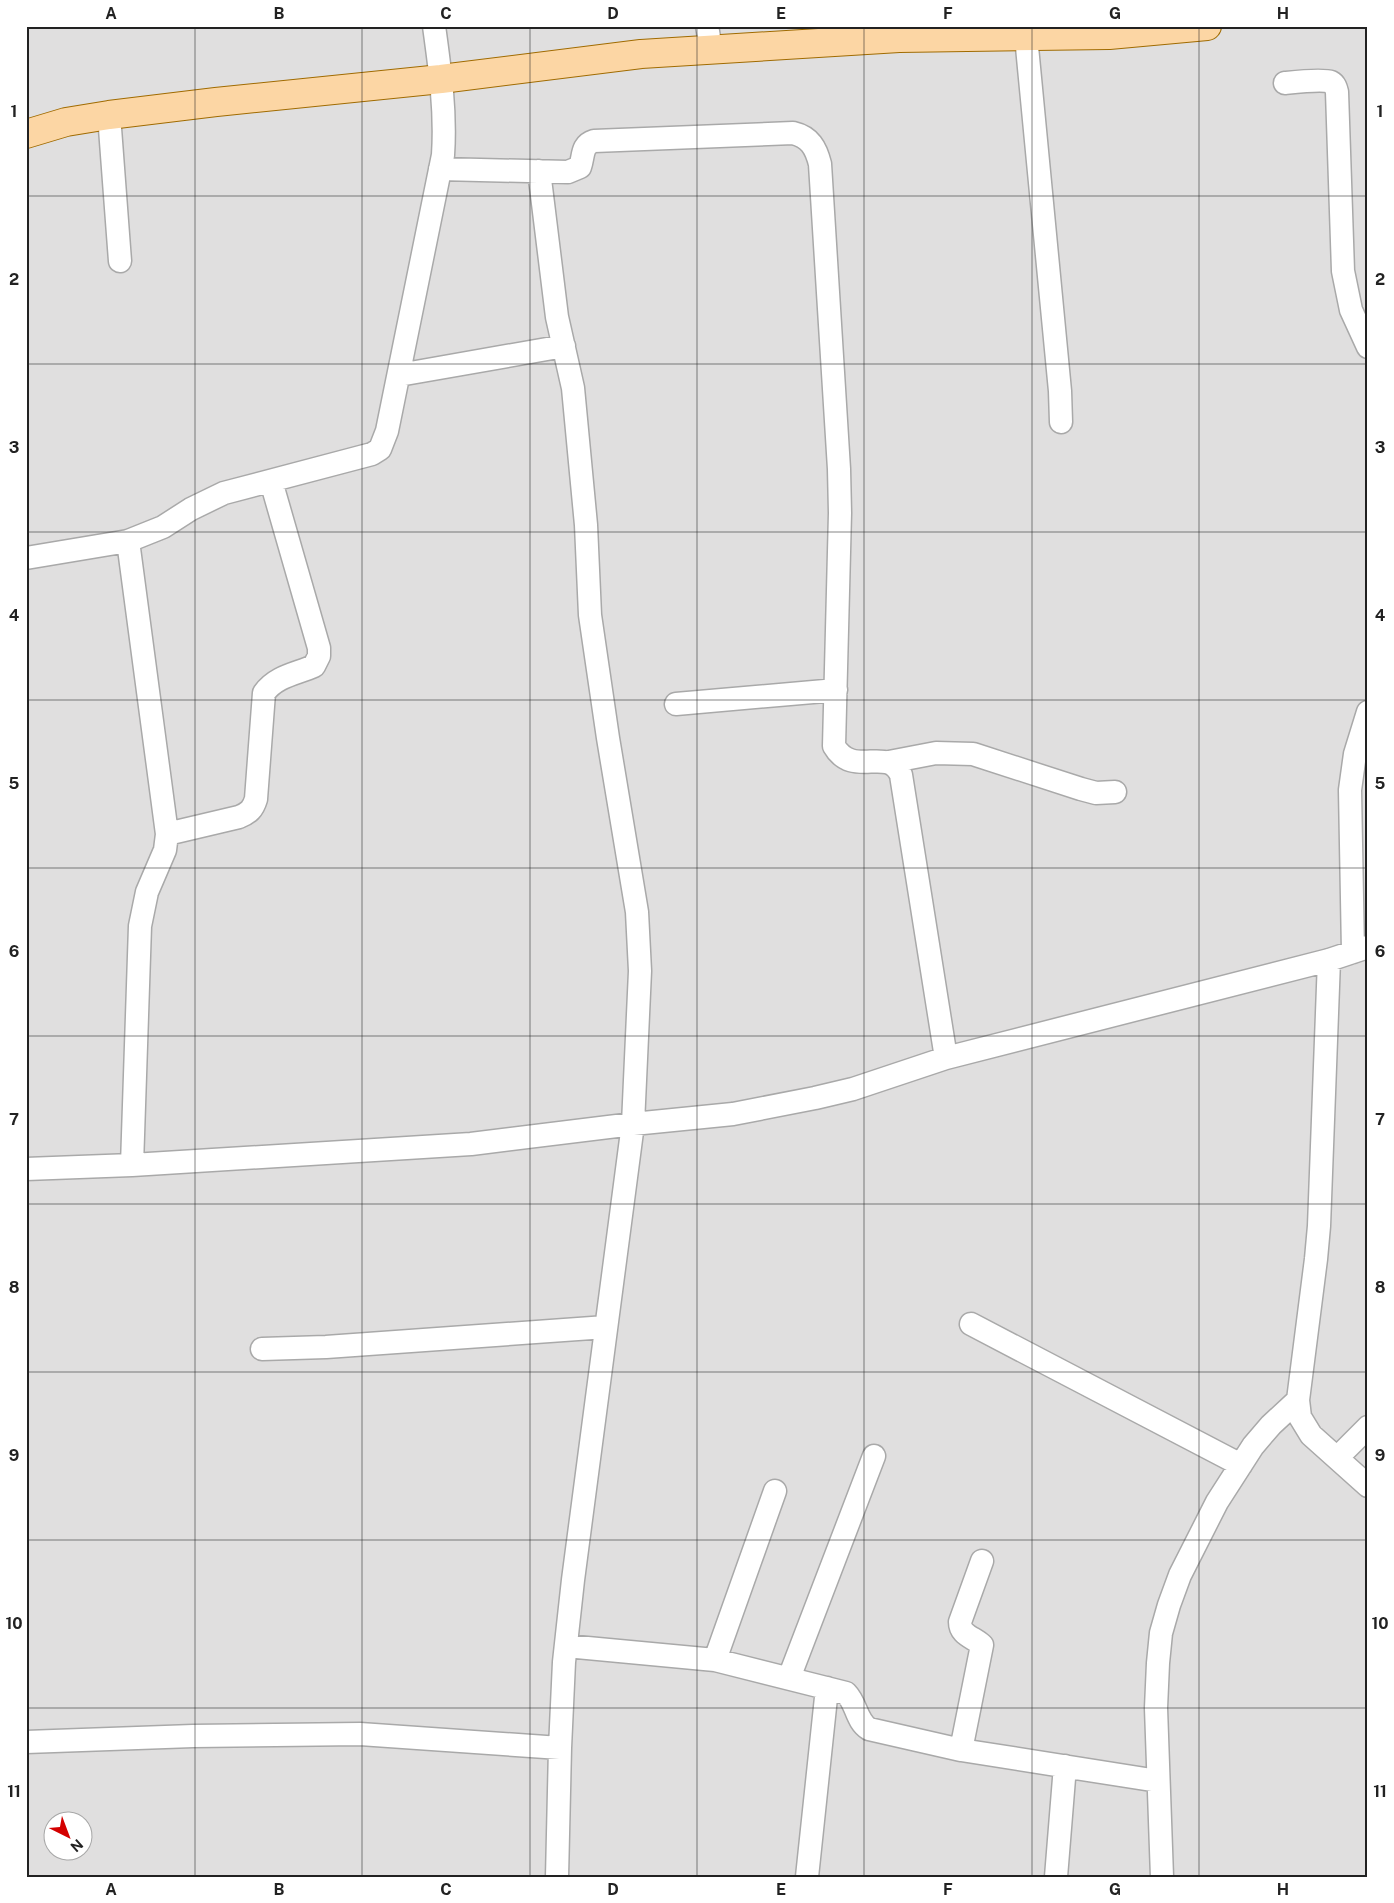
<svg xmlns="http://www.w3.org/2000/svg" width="1394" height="1903" font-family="'Public Sans',sans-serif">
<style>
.residential{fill:#e0dfdf;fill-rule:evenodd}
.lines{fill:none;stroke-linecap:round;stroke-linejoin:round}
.minor-casing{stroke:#a9a9a9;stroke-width:25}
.major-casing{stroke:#a06b00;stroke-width:30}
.minor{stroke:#fff;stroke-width:22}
.major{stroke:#fcd6a4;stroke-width:28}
.grid{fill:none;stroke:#222;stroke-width:1;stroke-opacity:0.55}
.neatline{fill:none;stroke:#222;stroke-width:2}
.grid-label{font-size:16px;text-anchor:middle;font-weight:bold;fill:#222}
</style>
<rect width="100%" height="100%" fill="#f2efe9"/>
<path class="residential" d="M26,26H1368V1877H26ZM52,1820H82V1850H52Z"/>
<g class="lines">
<g class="minor-casing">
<path id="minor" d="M707,26L711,49
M1025,26L1060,391L1061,422
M1285,83C1295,82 1323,79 1331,82C1335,84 1336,88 1337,92L1343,271L1351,310L1368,347
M109,115L120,261
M440,169L568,172L580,167C584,156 581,145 594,141L793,133C810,137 816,148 820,164L839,469L840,513L834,746C853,779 888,745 901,775L946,1058
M539,171L557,317L573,388L586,525L590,615L608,738L637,912L640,971L633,1124L573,1580L564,1662L560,1748L557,1877
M399,375L564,346
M128,541L167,834L165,850L147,892L140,926L132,1165
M26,558L128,541L163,527L191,509L224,493L372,454L380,449L387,431L443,155C446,112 440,69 434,26
M676,704L836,690
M889,762L936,753L973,754L1081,789L1096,793L1115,792
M167,834L239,817C249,813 253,809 256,799L264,693C276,676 296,674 314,666L319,656V648L271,481
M1353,952L1350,790L1355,754L1368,712
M1329,960L1319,1226L1316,1259L1298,1400L1300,1417L1311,1435L1368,1486
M26,1169L132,1165L471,1144L633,1124L733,1114L815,1098L853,1089L946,1058L1329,960L1368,947
M971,1324L1241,1465
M262,1349L326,1347L606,1327
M1337,1458L1368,1427
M566,1646L715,1660L846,1693C857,1704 856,1721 869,1729L961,1750L1158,1781
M715,1660L775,1491
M789,1678L874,1456
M26,1742L193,1736L360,1734L560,1748
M961,1750L982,1645C973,1637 960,1635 960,1622L982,1561
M807,1877L827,1688
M1056,1877L1065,1766
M1162,1877L1156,1708L1158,1663L1161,1633L1169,1605L1180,1575L1217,1502L1253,1446L1271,1425L1298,1400"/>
</g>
<g class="major-casing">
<path id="major" d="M26,134L66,122L109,115L216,102L441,79L641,54L899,38L1109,35L1207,26"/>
</g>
<use href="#minor" class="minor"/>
<use href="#major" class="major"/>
</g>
<path class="grid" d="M195,26V1877M362,26V1877M530,26V1877M697,26V1877M864,26V1877M1032,26V1877M1199,26V1877M26,196H1368M26,364H1368M26,532H1368M26,700H1368M26,868H1368M26,1036H1368M26,1204H1368M26,1372H1368M26,1540H1368M26,1708H1368"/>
<rect width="1394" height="1903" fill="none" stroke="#ffffff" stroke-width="55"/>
<g transform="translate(68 1836) rotate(138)"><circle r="24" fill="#ffffff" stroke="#a7a7a7"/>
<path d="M0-4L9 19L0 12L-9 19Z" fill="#d40000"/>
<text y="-8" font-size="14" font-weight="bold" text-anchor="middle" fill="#222222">N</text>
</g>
<rect x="28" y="28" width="1338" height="1848" class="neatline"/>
<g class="grid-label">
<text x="111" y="19">A</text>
<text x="279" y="19">B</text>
<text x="446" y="19">C</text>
<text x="613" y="19">D</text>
<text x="781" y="19">E</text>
<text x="948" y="19">F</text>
<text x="1115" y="19">G</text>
<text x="1283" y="19">H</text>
<text x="14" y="117">1</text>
<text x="1380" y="117">1</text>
<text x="14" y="285">2</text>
<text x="1380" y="285">2</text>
<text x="14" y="453">3</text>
<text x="1380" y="453">3</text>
<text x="14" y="621">4</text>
<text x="1380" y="621">4</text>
<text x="14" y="789">5</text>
<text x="1380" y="789">5</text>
<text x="14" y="957">6</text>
<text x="1380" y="957">6</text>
<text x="14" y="1125">7</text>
<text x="1380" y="1125">7</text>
<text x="14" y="1293">8</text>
<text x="1380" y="1293">8</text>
<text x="14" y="1461">9</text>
<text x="1380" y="1461">9</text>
<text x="14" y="1629">10</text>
<text x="1380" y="1629">10</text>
<text x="14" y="1797">11</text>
<text x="1380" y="1797">11</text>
<text x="111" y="1895">A</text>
<text x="279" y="1895">B</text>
<text x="446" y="1895">C</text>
<text x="613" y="1895">D</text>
<text x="781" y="1895">E</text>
<text x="948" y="1895">F</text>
<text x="1115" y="1895">G</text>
<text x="1283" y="1895">H</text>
</g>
</svg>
